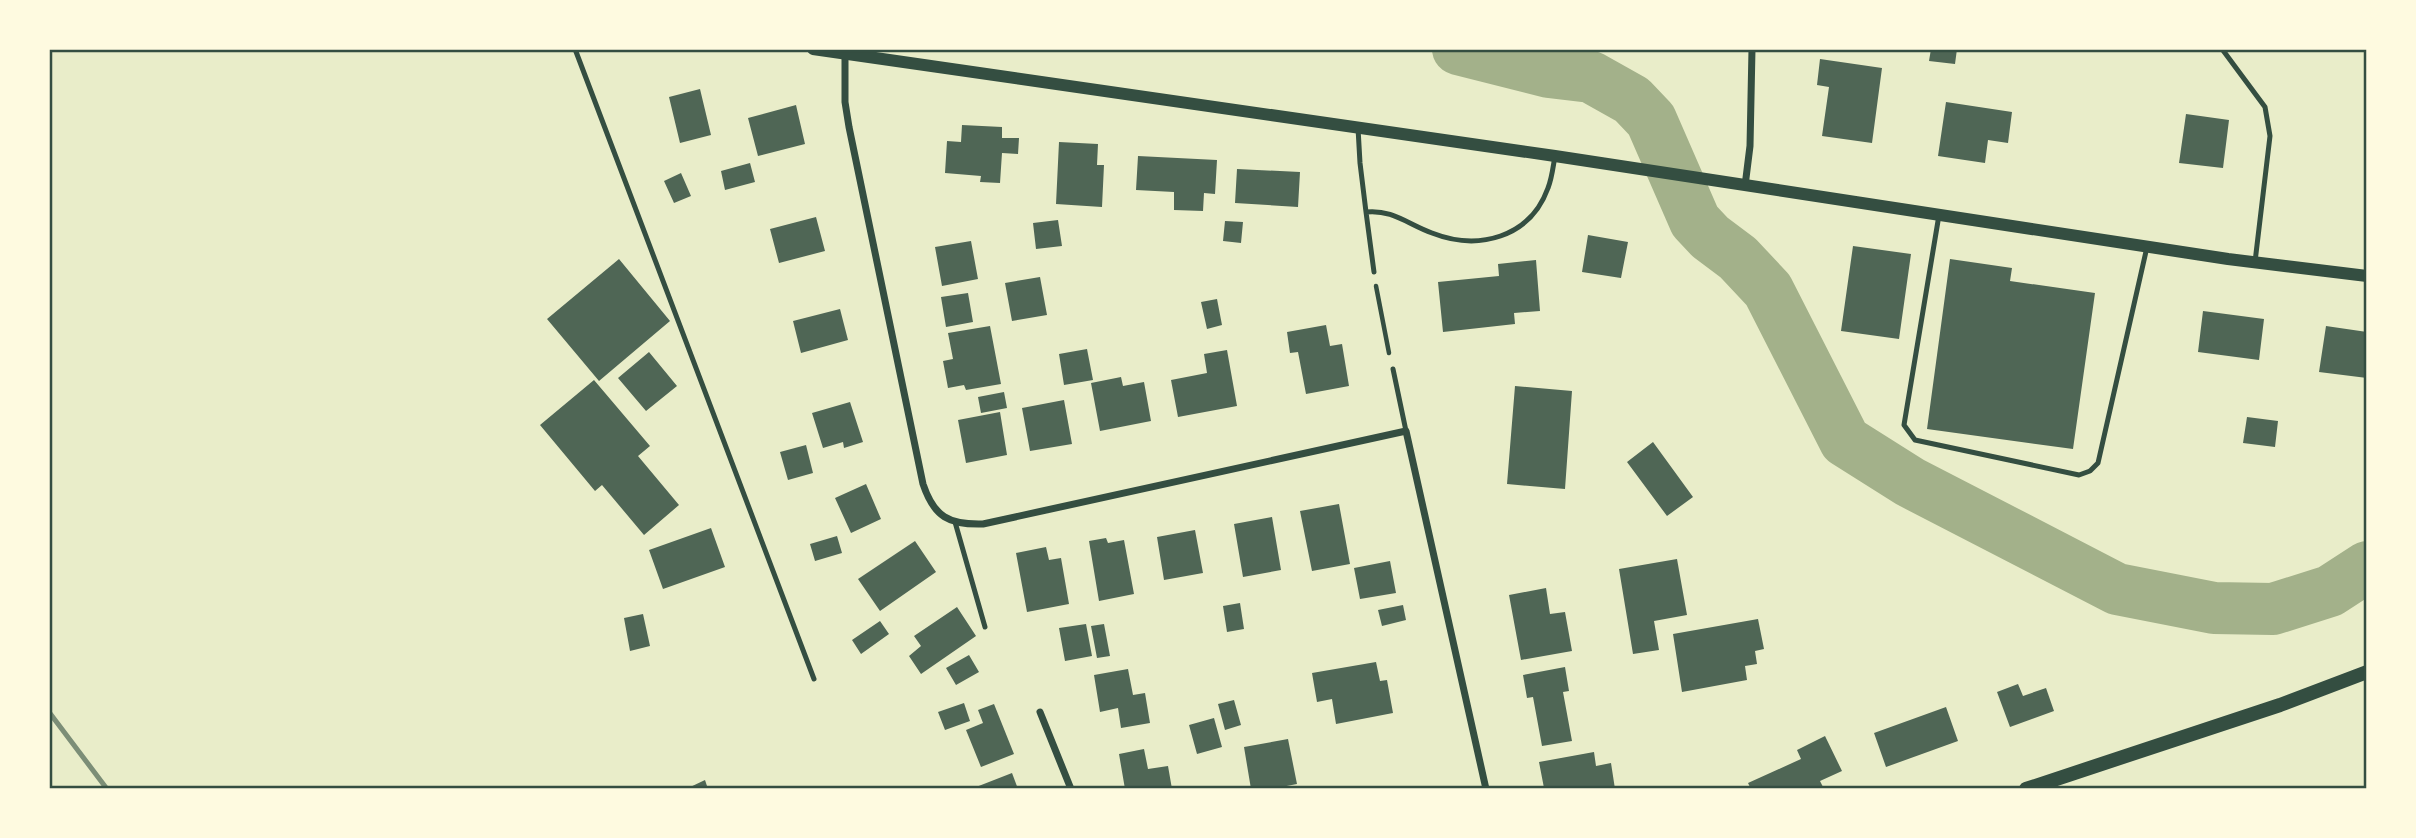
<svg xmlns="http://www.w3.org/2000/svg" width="2416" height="838" font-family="Barlow,sans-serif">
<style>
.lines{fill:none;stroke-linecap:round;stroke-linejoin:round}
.river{stroke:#a3b18a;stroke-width:52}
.building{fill:#4f6655}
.path{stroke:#344e41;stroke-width:4.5}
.service{stroke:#344e41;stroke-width:5}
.minor{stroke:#344e41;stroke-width:7}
.tertiary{stroke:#344e41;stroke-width:12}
.secondary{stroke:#344e41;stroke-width:14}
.rail{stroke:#7c8e77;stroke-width:5}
.neatline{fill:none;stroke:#344e41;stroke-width:2.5}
</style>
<rect width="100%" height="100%" fill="#e9edc9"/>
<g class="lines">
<path class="river" d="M1458,49L1549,72L1591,77L1632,100L1651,120L1695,221L1710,237L1738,258L1768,290L1845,441L1910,482L2117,589L2214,608L2273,609L2330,591L2367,567"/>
</g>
<path class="building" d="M1931,49H1957L1955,64L1929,61Z
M1820,59L1882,68L1872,143L1822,136L1829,87L1817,85Z
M700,89L711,135L680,143L669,97Z
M1946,102L2012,112L2008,143L1988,140L1985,163L1938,156Z
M796,105L805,144L758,156L748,118Z
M2186,114L2229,120L2223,168L2179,163Z
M962,125L1002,127V138H1019L1018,154L1002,153L1000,183L980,182L981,176L945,173L947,141L961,142Z
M1059,142L1098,144L1097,165H1104L1102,207L1056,204Z
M1138,156L1217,160L1215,194L1204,193L1203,211L1174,210V192L1136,190Z
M750,163L755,182L725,190L721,171Z
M1237,169L1300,172L1298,207L1235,203Z
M681,173L691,196L674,203L664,181Z
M816,217L825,251L779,263L770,229Z
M1058,220L1062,246L1036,249L1033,223Z
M1225,221L1243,222L1241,243L1223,241Z
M1588,235L1628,242L1621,278L1582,272Z
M971,241L978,279L942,286L935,247Z
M1853,246L1911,254L1899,339L1841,331Z
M619,259L670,321L599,381L547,319Z
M1950,259L2012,268L2010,281L2095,293L2073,449L1927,429Z
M1536,260L1540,311L1514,313L1515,324L1443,332L1438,282L1499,276L1498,264Z
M1040,277L1047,315L1012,321L1005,283Z
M968,293L973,322L946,327L941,297Z
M1217,299L1222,325L1207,329L1201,302Z
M840,309L848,340L801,353L793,321Z
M2203,311L2264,319L2259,360L2198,352Z
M1326,325L1330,346L1342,344L1349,386L1306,394L1298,352L1290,353L1287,332Z
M990,326L1001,384L966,390L964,385L948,388L943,361L953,359L948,333Z
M2326,326L2367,332V378L2319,372Z
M1087,349L1093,380L1064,385L1059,354Z
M1227,350L1237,406L1178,417L1171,380L1207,373L1204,354Z
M649,352L677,386L646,411L618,378Z
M1121,377L1123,386L1144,382L1151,421L1100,431L1091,383Z
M594,380L650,446L638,456L679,505L644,535L602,485L595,491L540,425Z
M1515,386L1572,391L1565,489L1507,484Z
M1004,392L1007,408L981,413L978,397Z
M1064,400L1072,444L1030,451L1022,408Z
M850,402L863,442L844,448L843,442L823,448L812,413Z
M1000,412L1007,455L966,463L958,420Z
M2247,417L2278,421L2275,447L2243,443Z
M1653,442L1693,497L1667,516L1627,462Z
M806,445L813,473L788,480L780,452Z
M866,484L881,519L851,533L835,498Z
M1339,504L1350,564L1312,571L1300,511Z
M1272,517L1281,570L1243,577L1234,524Z
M711,528L725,567L663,589L649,550Z
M1195,530L1203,573L1164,580L1157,537Z
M837,536L842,553L815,561L810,544Z
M1106,538L1108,543L1124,540L1134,594L1099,601L1089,541Z
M915,541L936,572L880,611L858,579Z
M1046,547L1049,560L1061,558L1069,604L1027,612L1016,553Z
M1677,559L1687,615L1654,621L1659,650L1633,654L1619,569Z
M1390,561L1396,593L1360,599L1354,568Z
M1546,588L1550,614L1565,612L1572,651L1521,660L1509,595Z
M1240,603L1244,629L1227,632L1223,606Z
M1403,605L1406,620L1382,626L1378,610Z
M957,607L976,636L921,674L909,656L921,646L914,636Z
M643,614L650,646L630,651L624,618Z
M1758,619L1764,649L1755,651L1757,664L1745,666L1747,680L1682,692L1673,634Z
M880,621L889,634L861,654L852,640Z
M1086,624L1092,656L1065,661L1059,628Z
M1104,624L1110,656L1097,658L1091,626Z
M969,655L979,672L956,685L946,668Z
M1376,662L1380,681L1387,680L1393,713L1336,724L1332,699L1317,702L1312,673Z
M1565,667L1569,691L1563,692L1572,741L1542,746L1533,697L1527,698L1523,675Z
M1128,669L1133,695L1145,693L1150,723L1121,728L1118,708L1100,712L1094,675Z
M2018,684L2023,696L2046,688L2054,711L2010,727L1997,692Z
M1234,700L1241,725L1225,730L1218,704Z
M964,703L970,721L945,730L938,712Z
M994,704L1014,754L981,767L966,730L983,723L978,710Z
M1946,707L1958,741L1886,767L1874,733Z
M1214,718L1222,747L1197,754L1189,725Z
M1825,736L1842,771L1820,781L1824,789H1751L1748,783L1801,759L1797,750Z
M1288,739L1297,784L1271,789H1251L1244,747Z
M1144,749L1148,769L1168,766L1172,789H1125L1119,754Z
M1594,752L1596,766L1611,763L1615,789H1553L1552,786L1544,788L1539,762Z
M1012,773L1018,789H971Z
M705,780L708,789H686Z"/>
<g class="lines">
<path class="path" d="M1376,286L1389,353"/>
<path class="service" d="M575,49L814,679
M2222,49L2265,107L2270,136L2255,262
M1358,128L1360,163L1366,212
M1939,215L1904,425L1915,440L2079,475L2090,471L2098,463L2147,247
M1374,272L1366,212C1392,209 1409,225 1432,233C1478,251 1530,238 1548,188C1552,178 1553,167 1555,156
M1393,369L1406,431
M955,522L985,627"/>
<path class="minor" d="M845,54V102L849,127L923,484C934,517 949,525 983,524L1406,431L1486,789
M1745,186L1750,146L1752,49
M1040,712L1071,789"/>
<path class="tertiary" d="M813,49L1555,156L2228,259L2367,276"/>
<path class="secondary" d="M2026,789L2280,705L2367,672"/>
<path class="rail" d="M49,712L107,789"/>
</g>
<rect width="2416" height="838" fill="none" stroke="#fefae0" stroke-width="102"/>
<rect x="51" y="51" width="2314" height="736" class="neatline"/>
</svg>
